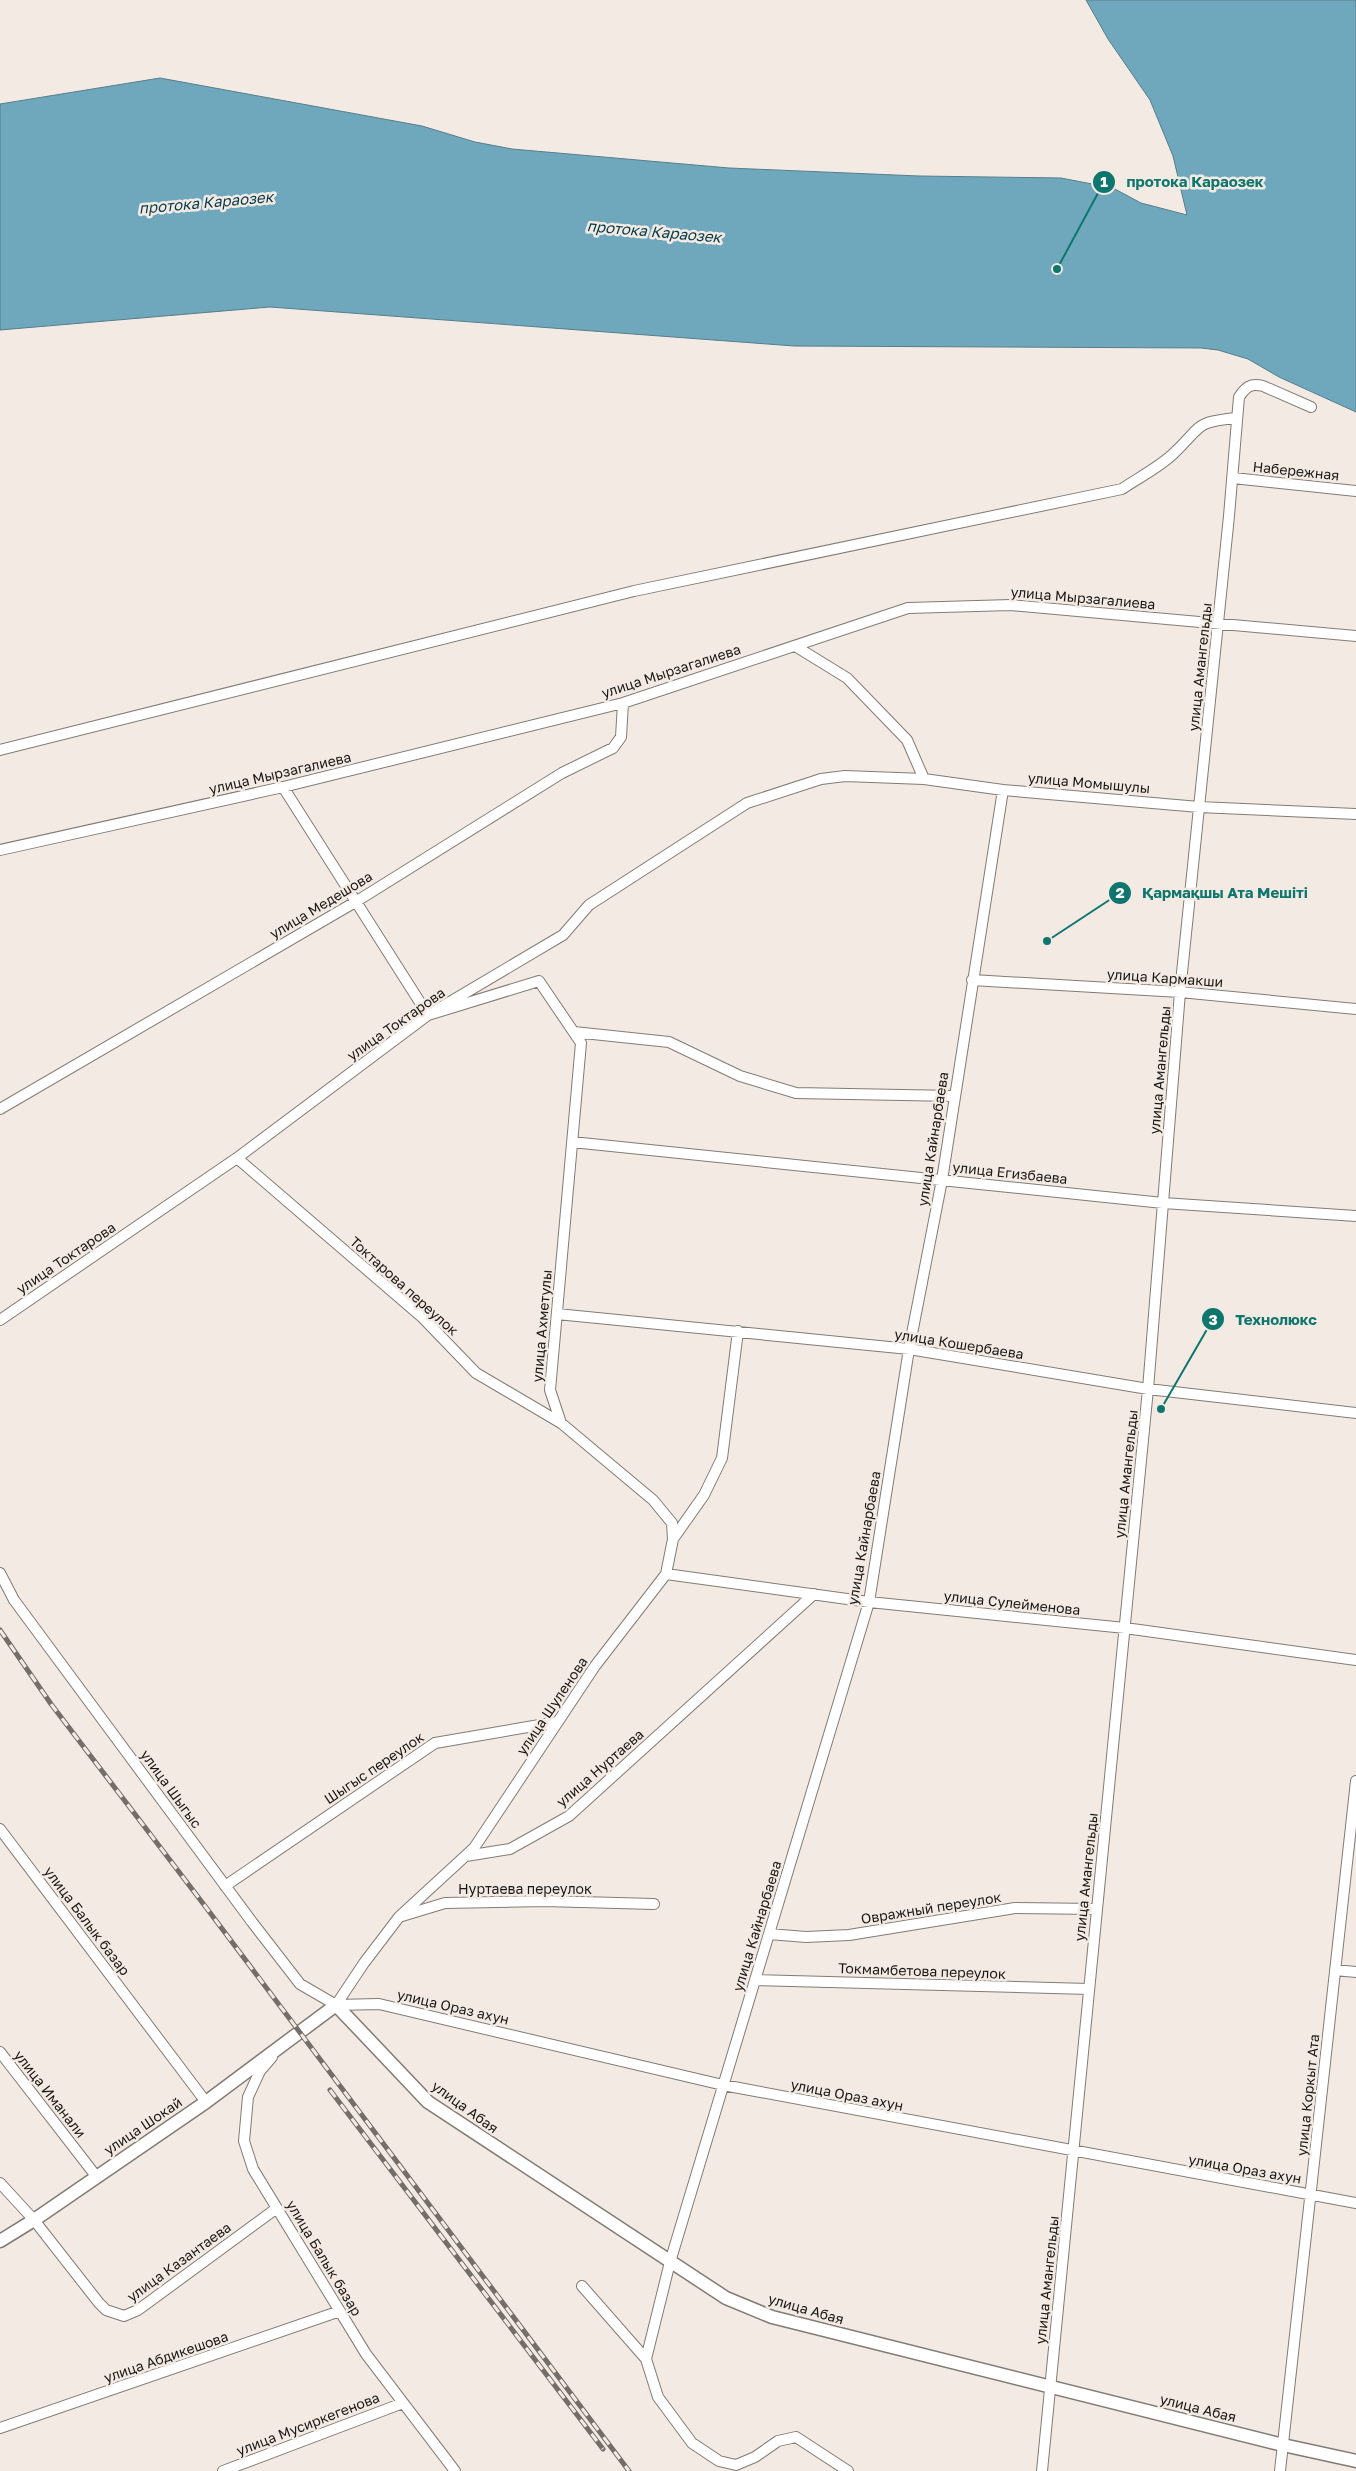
<svg xmlns="http://www.w3.org/2000/svg" width="1356" height="2471" font-family="'Golos Text',sans-serif">
<style>
.water{fill:#6fa8bd;stroke:#567d8b}
.lines{fill:none;stroke-linecap:round;stroke-linejoin:round}
.minor-casing{stroke:#827b74;stroke-width:12}
.tertiary-casing{stroke:#827b74;stroke-width:15}
.minor{stroke:#fff;stroke-width:10}
.tertiary{stroke:#fff;stroke-width:12}
.rail-casing{stroke:#736e6a;stroke-width:5}
.rail{stroke:#f3ebe3;stroke-width:3;stroke-dasharray:9;stroke-linecap:butt}
.labels{text-anchor:middle;stroke-width:5;stroke-linejoin:round;paint-order:stroke}
.street-label{font-size:14px;fill:#1b1816;stroke:#f3ebe3}
.water-label{font-size:15px;font-style:italic;fill:#033949;stroke:#f3ebe3}
.leader{fill:none;stroke:#0f766e;stroke-width:2}
.callout-dot{fill:#0f766e;stroke:#f3ebe3;stroke-width:2}
.mark-label{font-size:15px;text-anchor:middle;font-weight:bold;fill:#fff}
.callout-label{font-size:15px;text-anchor:middle;font-weight:bold;fill:#0f766e;stroke:#f3ebe3;stroke-width:5;stroke-linejoin:round;paint-order:stroke}
</style>
<rect width="100%" height="100%" fill="#f3ebe3"/>
<path class="water" d="M1086,0H1356V412L1279,377L1248,359L1218,350L1201,348L794,346L270,307L0,330V104L160,78L422,126L475,142L512,149L729,168L919,176L1061,178L1113,188L1141,203L1187,215L1173,156L1150,100L1108,39Z"/>
<g class="lines">
<g class="minor-casing">
<path id="minor" d="M1233,478L1356,491
M795,646L847,678L907,740L924,779
M0,750L634,591L1122,489C1138,478 1158,468 1173,454C1203,426 1193,422 1237,418
M283,787L428,1015L539,981L581,1043L550,1390L561,1423L653,1500L672,1523L673,1539L666,1574L595,1666L474,1848L399,1917L364,1963L336,2005
M0,850L283,787L623,703L908,608L1011,605L1356,636
M972,980L1180,992L1356,1009
M574,1032L669,1042L740,1076L796,1093L955,1096
M0,1109L357,901L562,773L613,748L621,737L623,703
M572,1142L1163,1203L1356,1216
M237,1158L423,1318L476,1373L561,1423
M557,1314L909,1349L1148,1389L1356,1413
M0,1320L237,1158L428,1015L563,935L589,905L747,803L821,779L845,776L924,779L1003,790L1199,807L1356,814
M673,1539L704,1495L722,1458L738,1331
M0,1573L14,1600L252,1922L300,1984L336,2005
M666,1574L869,1602L1125,1628L1356,1660
M0,1829L206,2102
M466,1856L510,1849L569,1816L814,1594
M225,1886L435,1743L557,1722
M402,1916L445,1903L544,1901L654,1904
M769,1934L806,1937L849,1935L1015,1908L1097,1909
M1335,1970L1356,1972
M755,1980L1089,1989
M336,2005L379,2004L723,2085L1356,2203
M0,2052L96,2176
M272,2057L260,2071L248,2097L244,2141L253,2169L366,2354L455,2471
M0,2183L34,2220L99,2303L106,2310L124,2316L138,2310L277,2208
M582,2286L646,2359L658,2397L692,2443L719,2461L736,2465L755,2457L778,2441L796,2437L848,2471
M646,2359L670,2262L869,1602L909,1349L942,1180L1003,790
M0,2428L340,2311
M223,2471L403,2403
M1042,2471L1148,1389L1180,992L1229,516L1239,397C1246,387 1250,383 1263,386L1311,407
M1280,2471L1356,1781"/>
</g>
<g class="tertiary-casing">
<path id="tertiary" d="M0,2241L34,2220L206,2102L336,2005L428,2102L726,2298L772,2317L1283,2445L1356,2461"/>
</g>
<use href="#minor" class="minor"/>
<use href="#tertiary" class="tertiary"/>
<g class="rail-casing">
<path id="rail" d="M0,1630L51,1704L208,1910L629,2471
M330,2090L603,2449"/>
</g>
<use href="#rail" class="rail"/>
</g>
<g class="labels">
<g class="street-label">
<text transform="translate(1296 471) rotate(6)" y="5">Набережная</text>
<text transform="translate(1083 598) rotate(5)" y="5">улица Мырзагалиева</text>
<text transform="translate(1200 667) rotate(-84)" y="5">улица Амангельды</text>
<text transform="translate(671 671) rotate(-18)" y="5">улица Мырзагалиева</text>
<text transform="translate(280 773) rotate(-13)" y="5">улица Мырзагалиева</text>
<text transform="translate(1089 783) rotate(5)" y="5">улица Момышулы</text>
<text transform="translate(321 905) rotate(-31)" y="5">улица Медешова</text>
<text transform="translate(1165 978) rotate(4)" y="5">улица Кармакши</text>
<text transform="translate(396 1024) rotate(-35)" y="5">улица Токтарова</text>
<text transform="translate(1160 1070) rotate(-85)" y="5">улица Амангельды</text>
<text transform="translate(933 1139) rotate(-81)" y="5">улица Кайнарбаева</text>
<text transform="translate(1010 1173) rotate(6)" y="5">улица Егизбаева</text>
<text transform="translate(66 1258) rotate(-34)" y="5">улица Токтарова</text>
<text transform="translate(404 1286) rotate(42)" y="5">Токтарова переулок</text>
<text transform="translate(542 1326) rotate(-85)" y="5">улица Ахметулы</text>
<text transform="translate(959 1344) rotate(9)" y="5">улица Кошербаева</text>
<text transform="translate(1126 1474) rotate(-84)" y="5">улица Амангельды</text>
<text transform="translate(864 1538) rotate(-80)" y="5">улица Кайнарбаева</text>
<text transform="translate(1012 1603) rotate(6)" y="5">улица Сулейменова</text>
<text transform="translate(552 1706) rotate(-56)" y="5">улица Шуленова</text>
<text transform="translate(374 1768) rotate(-34)" y="5">Шыгыс переулок</text>
<text transform="translate(600 1768) rotate(-41)" y="5">улица Нуртаева</text>
<text transform="translate(171 1789) rotate(54)" y="5">улица Шыгыс</text>
<text transform="translate(1086 1877) rotate(-84)" y="5">улица Амангельды</text>
<text x="525" y="1894">Нуртаева переулок</text>
<text transform="translate(931 1908) rotate(-9)" y="5">Овражный переулок</text>
<text transform="translate(87 1921) rotate(53)" y="5">улица Балык базар</text>
<text transform="translate(757 1926) rotate(-73)" y="5">улица Кайнарбаева</text>
<text transform="translate(922 1971) rotate(2)" y="5">Токмамбетова переулок</text>
<text transform="translate(453 2007) rotate(13)" y="5">улица Ораз ахун</text>
<text transform="translate(50 2094) rotate(52)" y="5">улица Иманали</text>
<text transform="translate(847 2095) rotate(11)" y="5">улица Ораз ахун</text>
<text transform="translate(1308 2095) rotate(-84)" y="5">улица Коркыт Ата</text>
<text transform="translate(465 2107) rotate(36)" y="5">улица Абая</text>
<text transform="translate(143 2126) rotate(-34)" y="5">улица Шокай</text>
<text transform="translate(1245 2169) rotate(10)" y="5">улица Ораз ахун</text>
<text transform="translate(324 2258) rotate(59)" y="5">улица Балык базар</text>
<text transform="translate(179 2262) rotate(-36)" y="5">улица Казантаева</text>
<text transform="translate(1047 2280) rotate(-84)" y="5">улица Амангельды</text>
<text transform="translate(806 2309) rotate(16)" y="5">улица Абая</text>
<text transform="translate(166 2357) rotate(-19)" y="5">улица Абдикешова</text>
<text transform="translate(1198 2408) rotate(14)" y="5">улица Абая</text>
<text transform="translate(308 2424) rotate(-21)" y="5">улица Мусиркегенова</text>
</g>
<g class="water-label">
<text transform="translate(206 203) rotate(-5)" y="5">протока Караозек</text>
<text transform="translate(654 232) rotate(5)" y="5">протока Караозек</text>
</g>
</g>
<path class="leader" d="M1057 269L1104 182M1047 941L1120 893M1161 1409L1213 1319"/>
<g class="callout-dot">
<circle cx="1057" cy="269" r="5"/>
<circle cx="1047" cy="941" r="5"/>
<circle cx="1161" cy="1409" r="5"/>
<circle cx="1104" cy="182" r="12"/>
<circle cx="1120" cy="893" r="12"/>
<circle cx="1213" cy="1319" r="12"/>
</g>
<g class="mark-label">
<text x="1104" y="187">1</text>
<text x="1120" y="898">2</text>
<text x="1213" y="1325">3</text>
</g>
<g class="callout-label">
<text x="1195" y="187">протока Караозек</text>
<text x="1225" y="898">Қармақшы Ата Мешіті</text>
<text x="1276" y="1325">Технолюкс</text>
</g>
</svg>
